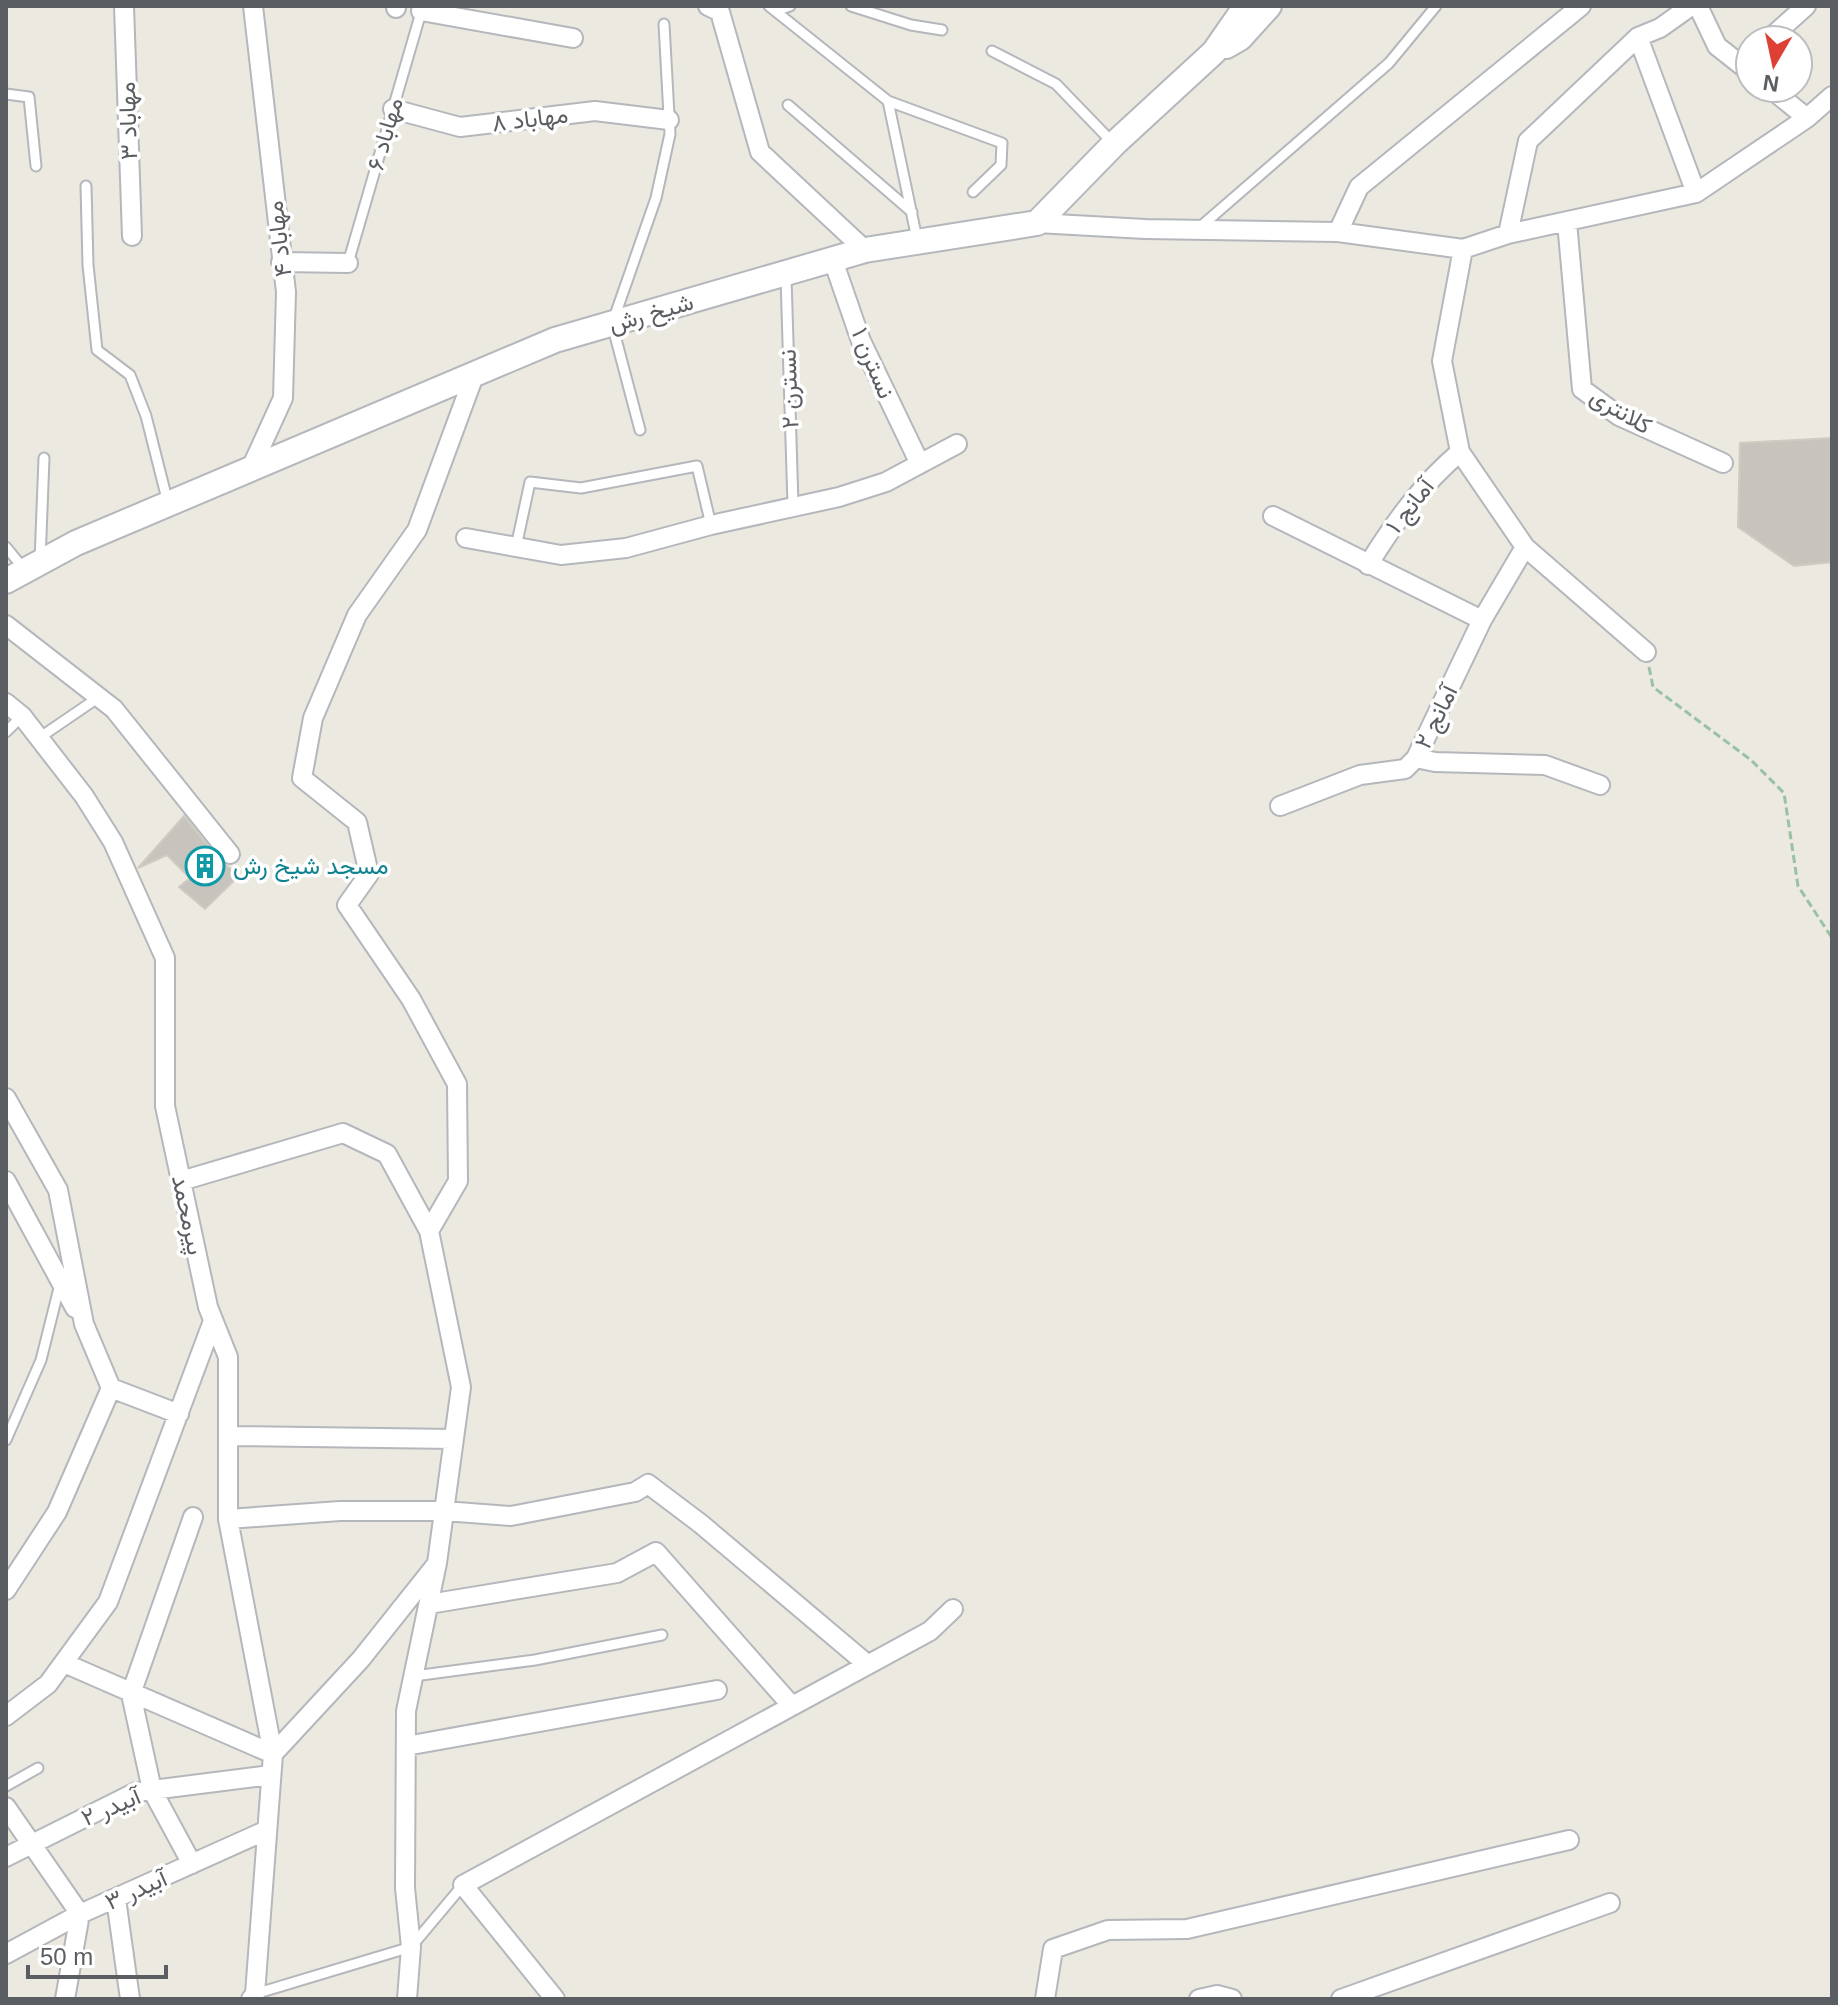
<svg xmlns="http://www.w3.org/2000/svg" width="1838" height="2005" font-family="Helvetica,Vazirmatn,sans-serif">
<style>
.building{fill:#c7c4be;stroke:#d0cbc0;stroke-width:2}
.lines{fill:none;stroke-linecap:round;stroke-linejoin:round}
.service-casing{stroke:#b4b7bb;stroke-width:13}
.minor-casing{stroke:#b4b7bb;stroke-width:22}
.tertiary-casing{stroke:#b4b7bb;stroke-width:28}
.path{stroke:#99c2a4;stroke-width:3;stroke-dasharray:8 4;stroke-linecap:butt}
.service{stroke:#fff;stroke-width:9}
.minor{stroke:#fff;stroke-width:18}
.tertiary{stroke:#fff;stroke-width:24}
.labels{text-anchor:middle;stroke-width:7;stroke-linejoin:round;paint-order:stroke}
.street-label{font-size:24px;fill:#5a5d61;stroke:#fff}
.culture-label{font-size:24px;fill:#0d838f;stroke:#fff;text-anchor:start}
</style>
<rect width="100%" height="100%" fill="#ece9e1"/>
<path class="building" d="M1832,438V562L1794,566L1738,527L1740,443Z
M184,816L221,862L240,875L205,909L179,887L190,878L167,855L138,868Z"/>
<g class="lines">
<g class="service-casing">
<path id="service" d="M769,6L888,101L917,239
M851,6L911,25L942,30
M775,11L790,6
M992,51L1056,84L1112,142
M6,94L29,97L36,166
M888,101L1002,143L1001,165L973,192
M788,105L912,212
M86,186L88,265L97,350L130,375L146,416L168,503
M1199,228L1389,63L1436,6
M348,263L422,9
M786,277L793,505
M640,430L612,324L656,198L670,134L664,24
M6,547L24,569
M516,547L530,482L581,488L697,466L711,525
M40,561L44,458
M6,732L22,716
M39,738L99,697
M6,1440L41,1360L60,1284
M414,1676L535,1660L662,1635
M6,1786L38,1768
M255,1994L411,1947L463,1885"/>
</g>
<g class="minor-casing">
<path id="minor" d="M124,6L132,236
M708,6L720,12L760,152L865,250
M1698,6L1717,46L1750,72
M396,8V6
M421,11L573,38
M1638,37L1696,193
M1768,40L1806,6
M1770,88L1807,118
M393,109L460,127L595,111L669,120
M1567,222L1582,389L1619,416L1723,463
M1037,223L1145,229L1338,232L1359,187L1581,6
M1338,232L1463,249L1508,234L1696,193L1807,118L1832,96
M1508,234L1528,141L1638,37L1660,28L1691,6
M1463,249L1442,361L1460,452L1525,547L1646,652
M833,260L861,341L920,464
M281,262L348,263
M252,466L283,398L286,292L253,6
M1273,516L1482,620
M466,538L561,555L626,548L711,525L839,497L886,482L957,444
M1368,565C1395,522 1421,485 1460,452
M6,625L114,709L230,854
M6,703L22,716L84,796L113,842L165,958V1106L208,1307L228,1357V1519L273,1754L255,1994L251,1999
M1416,758L1435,762L1545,765L1600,785
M1280,806L1360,775L1405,769L1416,758L1482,620L1525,547
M6,1098L58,1190L84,1324L111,1388L179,1414
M6,1181L75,1308
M181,1181L343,1133L387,1154L429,1231
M228,1436L454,1439
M228,1519L340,1511H444L511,1516L635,1492L648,1484L701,1524L868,1665
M6,1590L57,1512L111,1388
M429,1604L617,1573L656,1552L792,1706
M64,1663L273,1754L361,1659L435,1566
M6,1716L48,1684L108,1602L213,1321
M406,1746L717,1690
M6,1807L80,1914L65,1999
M6,1857L136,1792L271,1775
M192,1864L152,1790L131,1694L193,1517
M116,1899L130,1999
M6,1954L80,1914L267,1830
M407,1999L411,1947L405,1888L406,1711L437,1563L461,1387L429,1231L458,1181L457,1084L411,999L347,905L369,874L357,822L302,778L313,718L357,615L417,530L475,373
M555,1999L463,1885L930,1631L953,1609
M1045,1999L1053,1949L1108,1930L1187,1929L1569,1840
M1199,1999L1217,1995L1232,1999
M1341,1999L1610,1903"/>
</g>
<g class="tertiary-casing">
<path id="tertiary" d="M1226,46L1240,38L1269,6
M6,581L76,543L555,340L865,250L1037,223L1114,144L1214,52L1246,6"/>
</g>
<path class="path" d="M1649,667L1653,687L1751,760L1784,793L1798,886L1832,938"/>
<use href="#service" class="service"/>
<use href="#minor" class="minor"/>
<use href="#tertiary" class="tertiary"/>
</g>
<defs>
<g id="building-ring" transform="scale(2)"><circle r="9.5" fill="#fff" stroke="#0f9aa8" stroke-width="1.5"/><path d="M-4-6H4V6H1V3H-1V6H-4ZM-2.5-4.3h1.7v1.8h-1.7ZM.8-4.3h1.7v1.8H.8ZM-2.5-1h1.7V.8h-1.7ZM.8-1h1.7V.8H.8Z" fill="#0f9aa8"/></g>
</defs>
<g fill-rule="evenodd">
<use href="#building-ring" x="205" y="866"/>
</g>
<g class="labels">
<g class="street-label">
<text transform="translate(530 119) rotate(-7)" y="8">مهاباد ۸</text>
<text transform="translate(128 121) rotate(-92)" y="8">مهاباد ۳</text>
<text transform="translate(385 134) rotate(-74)" y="8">مهاباد ۶</text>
<text transform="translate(279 239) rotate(-97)" y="8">مهاباد ۴</text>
<text transform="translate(651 313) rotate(-16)" y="8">شیخ رش</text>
<text transform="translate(873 363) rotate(67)" y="8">نسترن ۱</text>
<text transform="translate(789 389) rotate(-92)" y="8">نسترن ۲</text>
<text transform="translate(1621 411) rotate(31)" y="8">کلانتری</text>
<text transform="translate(1410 506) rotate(-52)" y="8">آمانج ۱</text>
<text transform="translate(1436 717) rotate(-64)" y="8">آمانج ۲</text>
<text transform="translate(188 1215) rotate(78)" y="8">پیرمحمد</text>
<text transform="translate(111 1807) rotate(-23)" y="8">آبیدر ۲</text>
<text transform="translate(136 1890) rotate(-24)" y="8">آبیدر ۳</text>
</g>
<g class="culture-label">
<text x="233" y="874">مسجد شیخ رش</text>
</g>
</g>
<rect width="1838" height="2005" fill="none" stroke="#5a5d61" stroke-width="16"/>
<g transform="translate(1774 64) rotate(189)"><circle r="38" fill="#ffffff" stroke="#bdbec0" stroke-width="2"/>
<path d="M0-6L14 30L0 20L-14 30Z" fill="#de4035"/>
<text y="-12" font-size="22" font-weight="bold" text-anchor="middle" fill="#5a5d61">N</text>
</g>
<path d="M28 1965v12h138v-12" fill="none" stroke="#5a5d61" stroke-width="4"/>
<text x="40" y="1965" font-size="24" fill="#5a5d61" stroke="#ffffff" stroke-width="6" paint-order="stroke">50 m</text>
</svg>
